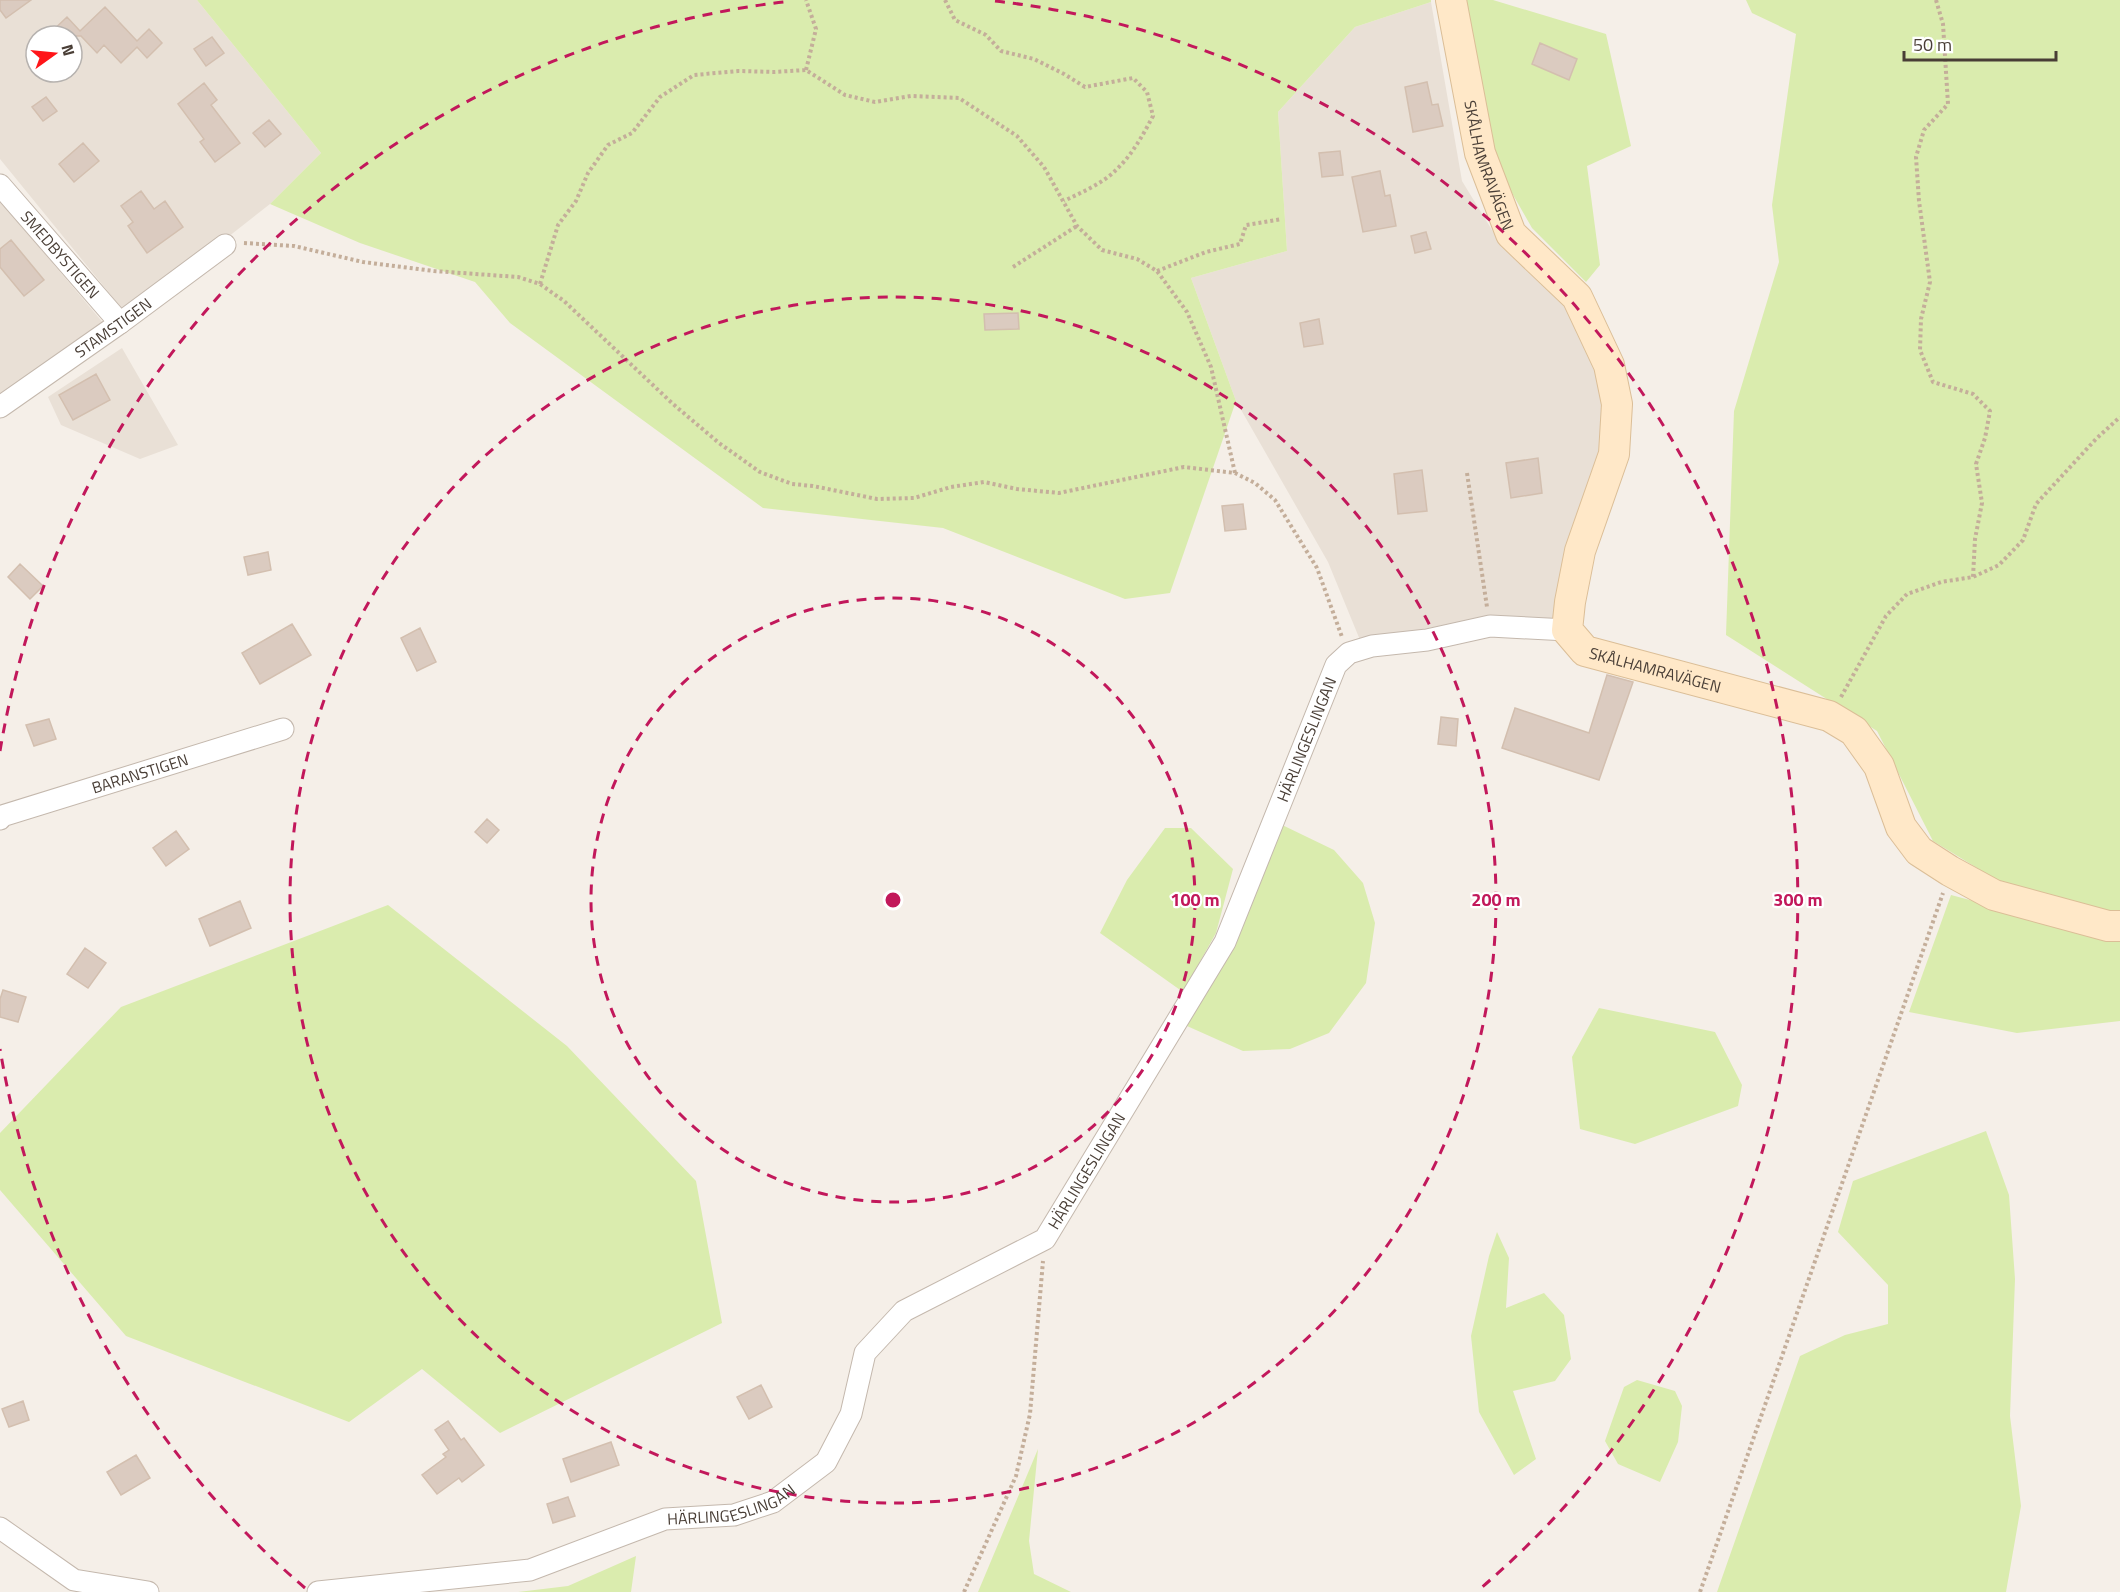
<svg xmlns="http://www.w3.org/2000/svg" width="2120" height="1592" font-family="'Titillium Web',sans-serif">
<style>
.residential{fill:#e9e0d6;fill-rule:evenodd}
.green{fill:#daecae}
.building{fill:#dbcbc0;stroke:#d3bfaf;stroke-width:1.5}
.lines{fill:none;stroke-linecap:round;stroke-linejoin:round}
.street-casing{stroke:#c4b8ad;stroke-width:23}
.secondary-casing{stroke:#dbbe97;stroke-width:32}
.path{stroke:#c4ae9a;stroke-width:4;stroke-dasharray:3 3;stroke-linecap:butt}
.street{stroke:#fff;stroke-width:21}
.secondary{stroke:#ffe8c8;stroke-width:30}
.ring{fill:none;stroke:#c2185b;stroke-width:3;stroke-dasharray:10 8}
.labels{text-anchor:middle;stroke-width:4.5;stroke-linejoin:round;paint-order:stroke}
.street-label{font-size:16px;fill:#493e36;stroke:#fff}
.centre{fill:#c2185b;stroke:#fff;stroke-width:3}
.ring-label{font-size:18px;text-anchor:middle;font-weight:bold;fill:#c2185b;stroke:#fff;stroke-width:4.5;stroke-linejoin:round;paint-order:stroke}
</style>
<rect width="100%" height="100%" fill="#f5efe8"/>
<path class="residential" d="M0,0H197L321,153L270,204L228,237L123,310L0,159ZM36,36H72V72H36Z
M1431,2L1462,181L1503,248L1571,313L1603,386L1606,457L1559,620L1485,618L1360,640L1328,562L1236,401L1191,278L1287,251L1278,112L1355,27Z
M0,201L105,325L0,398Z
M122,348L178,445L140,459L61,425L48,397Z"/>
<path class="green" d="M197,0H1431V2L1355,27L1278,112L1287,251L1191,278L1236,401L1170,593L1125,599L943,528L763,508L510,323L475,282L360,243L270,204L321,153Z
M1462,0H1493L1606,34L1631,146L1587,166L1600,265L1586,282L1532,228L1488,151Z
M1746,0H2120V916L2000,882L1933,841L1877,731L1726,635L1734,411L1779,262L1772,205L1796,34L1752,13Z
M1276,822L1334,850L1363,883L1375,923L1366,983L1329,1033L1290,1049L1243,1051L1187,1026L1231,944Z
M1165,828H1191L1233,869L1216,933L1183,992L1100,933L1127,880Z
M1951,895L2110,937H2120V1021L2017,1033L1909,1012Z
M388,905L567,1046L696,1181L722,1323L500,1433L422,1369L349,1422L126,1336L0,1190V1133L121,1007Z
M1599,1008L1715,1032L1742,1085L1738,1106L1635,1144L1580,1129L1572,1057Z
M1986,1131L2009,1195L2015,1279L2010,1416L2021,1506L2006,1592H1717L1800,1356L1845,1335L1888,1324V1285L1838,1232L1853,1181Z
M1497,1232L1509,1258L1506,1308L1544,1293L1564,1315L1571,1359L1555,1381L1513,1391L1536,1459L1514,1475L1479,1412L1471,1336L1489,1256Z
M1637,1380L1675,1391L1682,1406L1678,1442L1660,1482L1618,1464L1605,1441L1624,1387Z
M1038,1449L1029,1541L1034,1574L1071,1592H978Z
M636,1556L631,1592H518L568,1586Z"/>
<path class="building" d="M0,0H31L6,18L0,10Z
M105,7L137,41L149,29L162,43L147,58L137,47L121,63L104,45L97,53L81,36H47L67,17L80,31Z
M212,37L224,53L206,66L194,49Z
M1540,43L1577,59L1569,80L1532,64Z
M1427,82L1432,105L1438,104L1443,126L1413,132L1405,87Z
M204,83L217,100L211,105L240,143L215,162L200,142L204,139L178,104Z
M46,97L57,111L43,121L32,107Z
M269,120L281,134L265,147L253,133Z
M83,143L99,161L74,182L59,164Z
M1340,151L1343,175L1322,177L1319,153Z
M1380,171L1385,196L1390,195L1396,226L1363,232L1352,177Z
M141,191L154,209L165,201L183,227L147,253L128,226L133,222L121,206Z
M1426,232L1431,249L1415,253L1411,236Z
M11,240L44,280L24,296L0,267V249Z
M1018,313L1019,329L985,330L984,314Z
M1319,319L1323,344L1304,347L1300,323Z
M96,374L110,400L73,420L59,395Z
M1538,458L1542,493L1511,498L1506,463Z
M1422,470L1427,511L1398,514L1394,474Z
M1243,504L1246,529L1225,531L1222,506Z
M268,552L271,570L248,575L244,557Z
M20,564L43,586L30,599L8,577Z
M292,624L311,655L260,684L242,653Z
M420,628L436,662L417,671L401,638Z
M1607,675L1633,682L1599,780L1502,748L1515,708L1589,733Z
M1441,717L1458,719L1456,746L1438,744Z
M49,719L56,739L34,746L26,725Z
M487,819L499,830L487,843L475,832Z
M176,831L189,849L166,866L153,848Z
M240,901L251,928L210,946L199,919Z
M85,948L106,963L88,988L67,974Z
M3,990L26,997L18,1022L0,1017V999Z
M761,1385L772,1407L749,1419L737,1397Z
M23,1401L29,1420L9,1427L2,1409Z
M448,1421L461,1440L464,1438L484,1465L462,1482L459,1478L437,1494L422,1475L446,1457L443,1454L449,1450L435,1430Z
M611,1442L619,1465L571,1482L563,1459Z
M136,1455L150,1478L121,1495L107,1472Z
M568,1497L575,1516L553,1523L547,1504Z"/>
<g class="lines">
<g class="street-casing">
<g id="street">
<path id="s1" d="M0,185L120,323"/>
<path id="s2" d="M0,407L120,323L225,245"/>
<path id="s3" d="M0,819L2,816L283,729"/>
<path d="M0,1528L74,1580L148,1592"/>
<path id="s4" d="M318,1592L530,1570L665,1519L734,1515L773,1502L826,1462L851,1414L865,1353L904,1311L1045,1239L1225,942L1336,665L1349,653L1372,646L1427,640L1490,626L1567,630"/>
</g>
</g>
<g class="secondary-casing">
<g id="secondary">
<path id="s5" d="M1451,0L1480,153L1511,234L1577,297L1609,365L1617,404L1614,454L1580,551L1570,602L1567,630L1585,651L1829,716L1854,731L1879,766L1901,827L1919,851L1950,871L1994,895L2108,926H2120"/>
</g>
</g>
<path class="path" d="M945,0L955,20L986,35L1001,51L1034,59L1064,74L1085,87L1133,78L1147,92L1153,116C1143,135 1132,155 1116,170C1102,184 1082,192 1064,201
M1936,0L1943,24L1948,104L1924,130L1916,157L1919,201L1930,282L1921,319L1920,350L1933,382L1973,394L1990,411L1985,438L1976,464L1982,503L1975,539L1973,577
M806,70L816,29L806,0
M244,243L294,246L363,262L434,271L518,277L540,284L564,301L673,404L719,443L760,472L792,484L813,486L877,499L914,498L951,487L984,482L1017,489L1059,493L1184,467L1235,473L1255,483L1275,500L1317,568L1342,637
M1013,267L1077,226
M1157,271L1206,252L1240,244L1246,225L1282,219
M540,284L558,225L576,201L588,173L608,145L632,133L660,97L694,75L738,71L774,72L806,70L845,95L875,102L911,96L959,98L1017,136L1044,167L1077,226L1102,250L1137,259L1157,271L1187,312L1211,367L1235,473
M1467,473L1487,607
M1841,697L1886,616L1907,594L1941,582L1973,577L1999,565L2023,540L2036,504L2096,439L2120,417
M964,1592L1016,1476L1030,1414L1043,1261
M1700,1592L1943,893"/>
<use href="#street" class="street"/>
<use href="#secondary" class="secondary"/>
</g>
<g class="ring">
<circle cx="893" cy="900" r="302"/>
<circle cx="893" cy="900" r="603"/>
<path d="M305 1588A905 905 0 0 1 0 1049M0 751A905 905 0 0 1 791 1M995 1A905 905 0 0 1 1481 1588"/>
</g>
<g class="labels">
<g class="street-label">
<text dy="6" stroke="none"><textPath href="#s5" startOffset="170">SKÅLHAMRAVÄGEN</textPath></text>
<text dy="6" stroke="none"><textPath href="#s1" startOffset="92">SMEDBYSTIGEN</textPath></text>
<text dy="6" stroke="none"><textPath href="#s2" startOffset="138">STAMSTIGEN</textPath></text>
<text dy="6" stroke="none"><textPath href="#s5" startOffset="782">SKÅLHAMRAVÄGEN</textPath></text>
<text dy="6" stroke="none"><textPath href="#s4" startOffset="1432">HÄRLINGESLINGAN</textPath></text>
<text dy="6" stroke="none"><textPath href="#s3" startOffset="148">BARANSTIGEN</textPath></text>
<text dy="6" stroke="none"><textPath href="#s4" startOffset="946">HÄRLINGESLINGAN</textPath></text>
<text dy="6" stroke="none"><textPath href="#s4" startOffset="426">HÄRLINGESLINGAN</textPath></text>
</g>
</g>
<circle cx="893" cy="900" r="9" class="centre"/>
<g class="ring-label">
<text x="1195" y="906">100 m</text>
<text x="1496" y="906">200 m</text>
<text x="1798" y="906">300 m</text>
</g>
<g transform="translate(54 54) rotate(75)"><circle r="28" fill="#ffffff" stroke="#b6b2af" stroke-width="1.5"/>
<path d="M0-4.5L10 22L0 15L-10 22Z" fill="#ff1519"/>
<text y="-9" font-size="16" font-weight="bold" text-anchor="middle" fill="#493e36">N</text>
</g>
<path d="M1904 51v9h152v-9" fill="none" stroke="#493e36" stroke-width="3"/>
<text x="1913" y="51" font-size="18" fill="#493e36" stroke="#ffffff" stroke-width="4.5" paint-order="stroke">50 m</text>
</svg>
